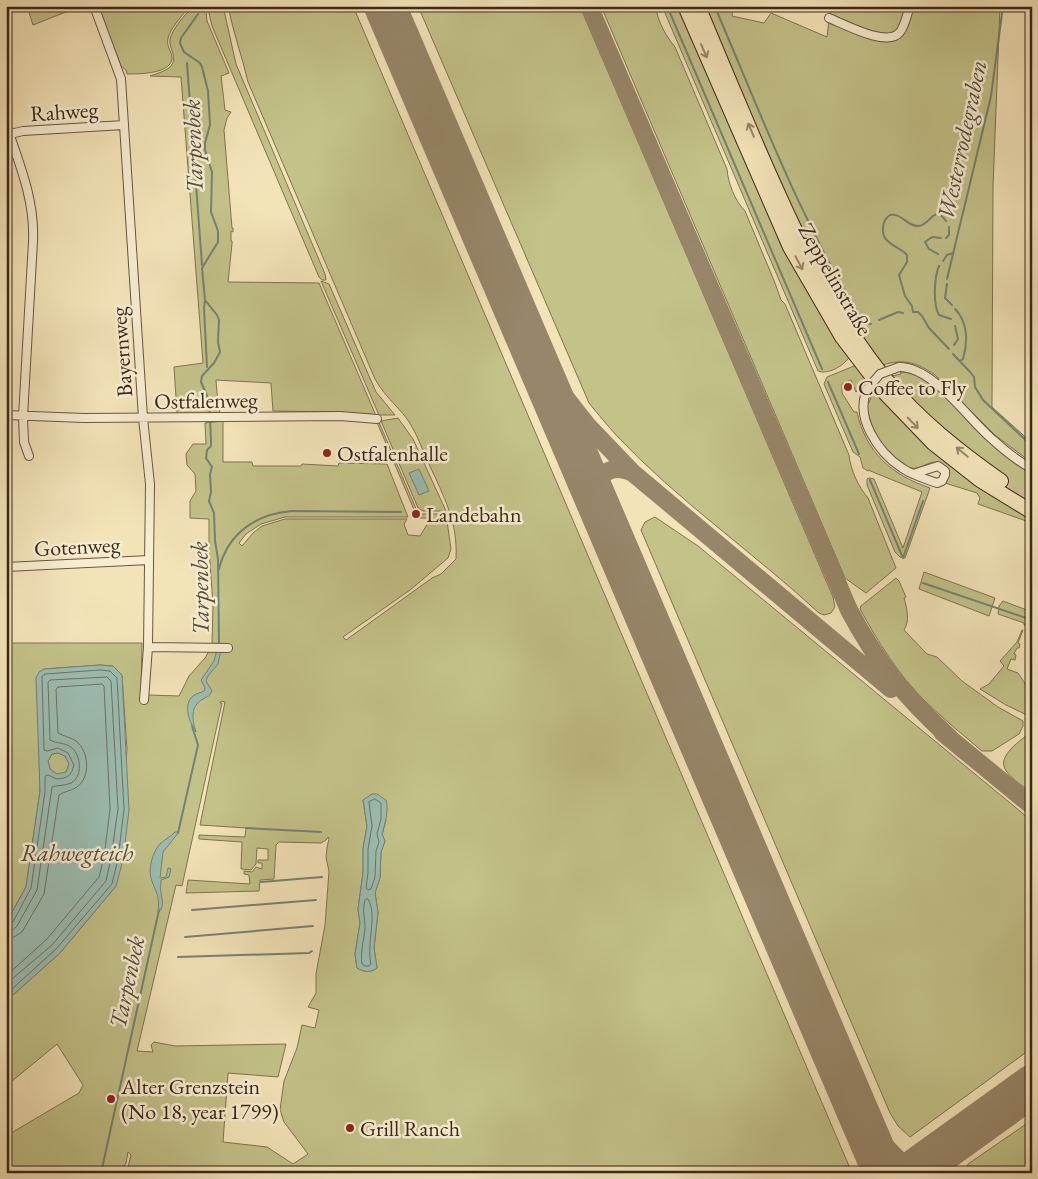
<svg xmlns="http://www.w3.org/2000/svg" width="1038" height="1179" font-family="'EB Garamond',serif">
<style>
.green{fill:#c3c289;stroke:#7f7452;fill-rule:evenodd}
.water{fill:#9cbeb3;stroke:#758276;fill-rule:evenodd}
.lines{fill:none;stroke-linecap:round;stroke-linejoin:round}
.shore{stroke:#6c7266;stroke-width:1}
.stream{stroke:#758276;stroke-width:2}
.taxiway{stroke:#978669;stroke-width:18}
.runway{stroke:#978669;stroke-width:42}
.highway-tunnel{stroke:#cebe98;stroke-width:14;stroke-dasharray:14 7;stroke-linecap:butt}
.street-casing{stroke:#695642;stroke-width:10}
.highway-casing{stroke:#3b271a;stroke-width:16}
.street{stroke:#f7edd1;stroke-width:8}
.highway{stroke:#f3e4b8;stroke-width:14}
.street-bridge-casing{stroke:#695642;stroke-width:10;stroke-linecap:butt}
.street-bridge{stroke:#f7edd1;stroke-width:8}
.oneway{stroke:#978669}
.poi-dot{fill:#8f2418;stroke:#f7edd1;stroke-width:2}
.labels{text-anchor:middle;stroke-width:5;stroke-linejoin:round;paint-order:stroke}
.street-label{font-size:22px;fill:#3b271a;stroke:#f7edd1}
.poi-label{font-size:22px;fill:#3b271a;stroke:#f7edd1;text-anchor:start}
.water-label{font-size:24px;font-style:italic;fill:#534d40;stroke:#f7edd1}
</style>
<rect width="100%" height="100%" fill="#f3e4b8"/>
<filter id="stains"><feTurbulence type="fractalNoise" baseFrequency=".004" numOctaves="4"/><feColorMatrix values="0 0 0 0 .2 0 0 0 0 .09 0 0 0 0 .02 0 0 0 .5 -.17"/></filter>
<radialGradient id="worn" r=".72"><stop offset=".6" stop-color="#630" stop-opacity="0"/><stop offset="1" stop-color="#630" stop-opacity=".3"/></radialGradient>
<path class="green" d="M27,6H81L33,25Z
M98,6H201L206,11L207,21L229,73L221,76L225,110L231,112L227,118L224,130L232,228H233V232L231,231V241H232V244L228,282L319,283L377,418L344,414V412L273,411L271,383L216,380L217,393L220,411L218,414L155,416V414L177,413L174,367L203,363L181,77L150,76C161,72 177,69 173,54C172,49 169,45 170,39C173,29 181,19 188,12L186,11C179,19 171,28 168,38C166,46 171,50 172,57C173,74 139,74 127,74L126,70L121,66Z
M212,6H223L236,64L325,274L326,280H322L319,277L212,26L209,13Z
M228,6H353L852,1173H149L128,1167L131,1155L128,1152L126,1163L120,1173H6V1136L79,1093L83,1085L57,1044L6,1086V996L14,994L60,953L116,886L127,749L122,676L113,666L100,665L44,669L39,740L40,791L26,887L6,923V643H142L141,701L148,695L179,696L189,676L205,658L212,646L213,605L209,549V519L190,518V501L196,491L195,474L187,465L186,454L193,444H206L205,423L223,421V462H252L253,466H301L302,464L338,466L339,463L387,464L408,517H285L261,524L246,534L239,543L242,546L253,533L262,526L285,519H407L404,524L408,535L420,536L431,518H420L418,514H446L451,549L448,558L410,590L343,637L346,640L432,578L441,574L456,559C458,522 444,497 429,464C423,451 418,437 411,425C401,408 386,399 375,379L248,82C242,56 233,32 228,6ZM221,701L225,702L200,825L246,828L245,837L199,835V839L242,842L241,869L251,870L256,864L257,848L268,849V860H258V863H262V869L256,867L252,872L244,871V874L249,875L250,884L188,880L186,893L259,891L260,880L274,879L276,845L279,842L321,843L326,840L328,837L329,839L327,847L326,858L329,871L325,925L316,974V993L308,1007L319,1010L315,1028L302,1025L297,1048L284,1081L280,1110L284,1122L308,1154L293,1164L267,1147L223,1142L228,1073L278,1077L286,1044L175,1046L154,1042L151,1045L153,1052L137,1051L176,885L182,886L222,703H220ZM363,800L386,820L382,835L385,841L381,852L380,878L375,893L378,912L374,948L377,968C370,973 365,972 357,968L355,954L360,923L358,909L363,873V849L367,826Z
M418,6H580L833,597L835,607L831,613L824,615L819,613C753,552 678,501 616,435C607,425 598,414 589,403Z
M601,6H656C657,21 666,36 675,47L727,169C728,183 735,201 745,211L775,283L781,300L785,304L849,455C851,471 858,486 868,498L896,568L866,593L845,578Z
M662,6H682L850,356C844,366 828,375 818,371Z
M706,6H733L732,16L764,23L771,13L827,37L830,12L828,6H1000L993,187L992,407L1032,443V463L995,435L935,375C918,363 903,358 883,365L862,336L831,288L793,213Z
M321,281L329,284L376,392L395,415H379Z
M854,366L867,375L856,392L851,380L842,384V393L854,412H857C866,453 892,475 930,488L905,558L900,557L895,552L867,485V479L869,478L874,479L903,548L922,492L868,470V471L863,468L860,457L853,452L824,384L827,377Z
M900,372C933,371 966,421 988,441C1002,453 1017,464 1032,473V508L1021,501L925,412L892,376L901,374Z
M875,386L1032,516V523L978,504L980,498L977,493L945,483C951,475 948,463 937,462C928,461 921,470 911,468C888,463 867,425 867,403H869Z
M398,418L413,439L446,511H423L418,508L381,421Z
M376,420H378L417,511L415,512Z
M655,517L698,546L1032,821V1048L910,1137L898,1126L890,1113L641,530L645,522Z
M924,572L995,598L989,616L919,589Z
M896,578L899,581L906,597L904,598C907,608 910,621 904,630L927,654L937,657L962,681L998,707L1023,721V726L1019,734L992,751H982C962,734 942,718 924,700C898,674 878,642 860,609L861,606Z
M1003,601L1032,612V624L1027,623L1026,626L1024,625V623L998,614L999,606Z
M1022,630H1023L1018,643L1020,644L1019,648H1017L1014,654L1016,655L1015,660L1011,659L1007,669L1018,673L1028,688L1032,685V715L1029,716L1006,705L980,689L989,684L1004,666L1000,661L1017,642Z
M1032,732V793C1024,787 1013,780 1007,772C994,757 1022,739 1032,732Z
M58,753L65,756L69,764L66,772L57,775L50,769L48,761L52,754Z
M1032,1120V1173H966L968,1164Z"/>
<path class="water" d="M419,469L429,491L419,495L409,473Z
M217,650H221L218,664L208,676L206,681L212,691C210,696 208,696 203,699C190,706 192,720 196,732C190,723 182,705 193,696C196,693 201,693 204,691L205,688L201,680L214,661Z
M100,665L113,666L122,675L129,810L123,860L116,886L60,953L14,994L6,996V923L26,887L40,791L36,678L39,672L44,669ZM58,753L65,756L69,764L66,772L57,774L50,769L48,761L52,754Z
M372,794H377L386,800C389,812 385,823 382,834L385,841L381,852L380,878L375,893L378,912L374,948L377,968C370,973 364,972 357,968L355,954L360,923L358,909L363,873V849L367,826L363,800Z
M175,832H179L163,852L160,878L166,877L168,868L171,869L169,877L161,880C161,884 160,889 161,893C162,901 165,906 158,913C160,893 156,895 151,878C148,869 153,851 160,844C164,840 170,837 175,832Z"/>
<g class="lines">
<path class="shore" d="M375,799L381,803V819L377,834L379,842L376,851L375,877L371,889L368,890L366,888L368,873V849L372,826L369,802Z
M368,899C378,915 366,943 371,964L369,966H365L362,964C360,951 364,941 365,928C365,918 362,910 365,900Z
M6,925L13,922L31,888L45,792V776L48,775L57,779C68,778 71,776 74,765L68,753L58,748L47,751L44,750L42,676L45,674L100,670L110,671L117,678L124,809L118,859L112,884L56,949L12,989L6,991
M6,931L13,930L17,926L37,890L52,787C57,785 65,786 71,783C83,777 81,756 72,748C65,742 57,744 50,740L48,682L50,680L107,677L111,681L118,809L111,858L106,881L52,945L6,984
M6,938L14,937L22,932L44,894L59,795C64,791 72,791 77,787C91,777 89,751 76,741C70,737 63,736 58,733L56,689L58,687L102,684L104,686L110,809L104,857L99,877L47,939L6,976"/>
<path class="stream" d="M667,6L822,369
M715,7C761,114 802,225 865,324H871
M198,14L181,38L180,43L184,52L200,63L202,67L208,91L210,125L205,143V150L212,172L211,212L218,231V242L202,268L205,300L217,315L219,320L218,342L220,352L214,363L202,376L201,382L208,398L210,414
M187,63L202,265
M946,238L949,235V227
M938,254L929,249L925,242L932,237L941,238
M943,261L947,255L953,253
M939,266C934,277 933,305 939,315L951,319
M947,279L991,96L1003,6
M947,284L945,298L952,305
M205,300L204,308L207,367
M955,309C968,322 968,342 963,359L960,361
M913,312L912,306L905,296L899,275L907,262V255C899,246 882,244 883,229C883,223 885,218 890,215C903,213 906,226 918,226C931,226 933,203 946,221
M913,312H918L922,316L929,328L949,349
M879,320L898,312L903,313
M954,345L958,339L955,326
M953,354L971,373L974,377L975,387L983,400L1032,446
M828,382L859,454
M210,418L211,441V446L207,450L206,458L212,467L210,474L211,492L209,501L214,513L215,541L218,559L219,645
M870,480L903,558
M903,558L923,501
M219,569C228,533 256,514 292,511L401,512
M923,583L1032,620
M246,828L321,832
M178,833L198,745L192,726
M261,882L322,877
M192,910L316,900
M185,937L313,926
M178,957L309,953L312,951
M101,1173L159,910"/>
<path class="taxiway" d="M385,6L386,7
M589,6L849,610C877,663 906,698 950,738
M515,308L546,368L566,398L588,426L633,473L891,689
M596,499C596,475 609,462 633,473
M942,732L1032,806
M851,1094C866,1125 886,1151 914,1173
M872,1145L879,1173"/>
<path class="runway" d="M385,6L884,1173
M911,1173L1032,1086"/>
<path class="highway-tunnel" d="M1001,481L1032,500"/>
<g class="street-casing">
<path id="street" d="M94,6L121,79L143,418L150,484L148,647L144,700
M829,18C844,24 888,48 900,32C905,26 907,14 910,6
M6,124C19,163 35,200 33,241L23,417L24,442L29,456
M6,135L23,131L124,125
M899,367C934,367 967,418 992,439C1004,450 1018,461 1032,469
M868,388C853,417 879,453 902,468C912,475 925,479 937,483L942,481L945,475V471L938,466L913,474
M6,415L84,418L340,416L377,419
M6,567L149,560
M148,647L228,648"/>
</g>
<g class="highway-casing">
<path id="highway" d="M685,6L790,247L842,337L884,392L933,443L980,480L1032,512
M698,6C718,55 739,104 760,153C795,233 831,313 887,381C919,420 960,452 1001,481"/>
</g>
<use href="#street" class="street"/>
<use href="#highway" class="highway"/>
<g class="street-bridge-casing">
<path id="street-bridge" d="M868,388L880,374L899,367"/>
</g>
<use href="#street-bridge" class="street-bridge"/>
</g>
<defs><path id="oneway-shaft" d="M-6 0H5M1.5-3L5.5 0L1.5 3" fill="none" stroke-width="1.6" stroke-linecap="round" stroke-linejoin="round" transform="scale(1.25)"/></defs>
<g class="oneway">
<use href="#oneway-shaft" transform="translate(704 51) rotate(66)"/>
<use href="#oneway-shaft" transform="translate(751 130) rotate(-113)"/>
<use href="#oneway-shaft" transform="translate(799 263) rotate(62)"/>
<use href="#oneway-shaft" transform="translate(913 423) rotate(46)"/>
<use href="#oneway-shaft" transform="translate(962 452) rotate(-140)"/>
</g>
<g class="poi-dot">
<circle cx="848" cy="387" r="5"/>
<circle cx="327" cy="453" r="5"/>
<circle cx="416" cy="514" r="5"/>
<circle cx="111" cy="1099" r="5"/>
<circle cx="350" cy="1128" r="5"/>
</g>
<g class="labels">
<g class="street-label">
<text transform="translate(64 111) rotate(-4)" y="8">Rahweg</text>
<text transform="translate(836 279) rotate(60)" y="8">Zeppelinstraße</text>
<text transform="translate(121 352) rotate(-94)" y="8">Bayernweg</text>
<text transform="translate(206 400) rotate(-1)" y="8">Ostfalenweg</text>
<text transform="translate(77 546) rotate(-3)" y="8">Gotenweg</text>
</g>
<g class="poi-label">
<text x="858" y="395">Coffee to Fly</text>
<text x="337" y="461">Ostfalenhalle</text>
<text x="426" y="522">Landebahn</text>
<text x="121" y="1094">Alter Grenzstein<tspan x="121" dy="25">(No 18, year 1799)</tspan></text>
<text x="360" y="1136">Grill Ranch</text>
</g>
<g class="water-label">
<text transform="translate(962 140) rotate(-78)" y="8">Westerrodegraben</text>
<text transform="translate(193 146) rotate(-92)" y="8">Tarpenbek</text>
<text transform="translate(200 588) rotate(-91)" y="8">Tarpenbek</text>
<text x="77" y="861">Rahwegteich</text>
<text transform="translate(127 982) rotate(-78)" y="8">Tarpenbek</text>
</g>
</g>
<rect width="1038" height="1179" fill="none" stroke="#f3e4b8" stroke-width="25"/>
<rect x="8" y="8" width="1023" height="1164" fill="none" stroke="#3b271a" stroke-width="2.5"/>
<rect x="12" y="12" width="1013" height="1154" fill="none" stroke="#3b271a"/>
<rect width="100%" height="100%" filter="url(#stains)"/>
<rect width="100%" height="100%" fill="url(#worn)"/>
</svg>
